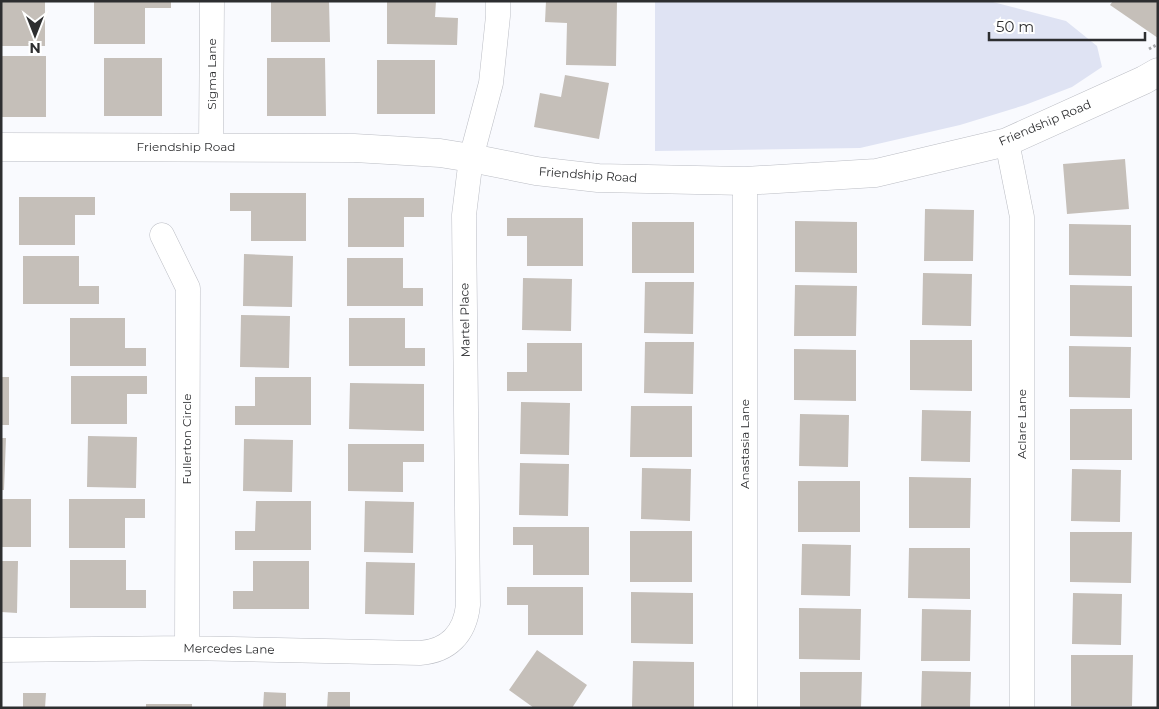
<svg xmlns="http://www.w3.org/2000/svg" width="1159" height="709" font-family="Montserrat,sans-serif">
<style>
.green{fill:#dfe3f3}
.building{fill:#c5bfb9}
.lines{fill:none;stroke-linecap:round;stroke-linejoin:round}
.minor-casing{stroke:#bbbdc4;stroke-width:25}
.tertiary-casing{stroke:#bbbdc4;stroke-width:29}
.path{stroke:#a9aaad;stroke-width:3;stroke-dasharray:2.5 2.5;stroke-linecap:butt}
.minor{stroke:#fff;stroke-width:24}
.tertiary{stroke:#fff;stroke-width:28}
.labels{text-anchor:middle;stroke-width:4.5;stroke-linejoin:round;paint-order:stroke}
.street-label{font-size:12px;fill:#2d2e30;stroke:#fff}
</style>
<rect width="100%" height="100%" fill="#f9fafe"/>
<path class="green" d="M655,1H989L1066,21L1097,46L1102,67L1072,87L1025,105L960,125L860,148L655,151Z"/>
<path class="building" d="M1,1H45V46H1Z
M94,1H171V8H145V44H94Z
M271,1H329L330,42H271Z
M387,1H436L435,17L458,18L457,45L387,44Z
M546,1H617L616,66L566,65L567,23L545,22Z
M1113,1H1158V38L1110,5Z
M1,56H46V117H1Z
M104,58H162V116H104Z
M267,58H325L326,116H267Z
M377,60H435V114H377Z
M565,75L609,83L599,139L534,127L540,93L561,97Z
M1125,159L1129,209L1067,214L1063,164Z
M230,193H306V241H251V211H230Z
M19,197H95V215H75V245H19Z
M348,198H424V217H404V247H348Z
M925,209L974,210L973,261H924Z
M507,218H583V266H527V236H507Z
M795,221L857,222V273L795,272Z
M632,222H694V273H632Z
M1069,224L1131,225V276L1069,275Z
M244,254L293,256L292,307L243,306Z
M23,256H79V286H99V304H23Z
M347,258H403V288H423V306H347Z
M923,273L972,274L971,326L922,325Z
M523,278L572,279L571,331L522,330Z
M645,282H694L693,334L644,333Z
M795,285L857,286L856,336H794Z
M1070,285L1132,286V337L1070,336Z
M241,315L290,316L289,368L240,367Z
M70,318H125V348H146V366H70Z
M349,318H405V348H425V366H349Z
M910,340H972V391L910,390Z
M645,342H694L693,394L644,393Z
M527,343H582V391H507V372H527Z
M1069,346L1131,347L1130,398L1069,397Z
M794,349L856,350V401L794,400Z
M71,376H147V394H127V424H71Z
M1,377H9V425H1Z
M255,377H311V425H235V406H255Z
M350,383L424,384V431L349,429Z
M521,402L570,403L569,455L520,454Z
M631,406H692V457H630Z
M1070,409H1132V460H1070Z
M922,410L971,411L970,462L921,461Z
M800,414L849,415L848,467L799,466Z
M88,436L137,437L136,488L87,487Z
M1,438H6L4,490H1Z
M244,439L293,440L292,492L243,491Z
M348,444H424V462H403V492L348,491Z
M520,463L569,464L568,516L519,515Z
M642,468L691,469L690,521L641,519Z
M1072,469L1121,470L1120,522L1071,521Z
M909,477L971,478L970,528H909Z
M798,481H860V532H798Z
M1,499H31V547H1Z
M69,499H145V518H125V548H69Z
M256,501H311V550H235V531H255Z
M365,501L414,502L413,553L364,552Z
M513,527H589V575H533V545H513Z
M630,531H692V582H630Z
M1070,532H1132L1131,583L1070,582Z
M802,544L851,545L850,596L801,595Z
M909,548H970V599L908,598Z
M70,560H126V590H146V608H70Z
M1,561H18L17,613L1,612Z
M253,561H309V609H233V591H253Z
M366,562L415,563L414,615L365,614Z
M507,587H583V635H528V605H507Z
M631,592L693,593V644L631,643Z
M1073,593L1122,594L1121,645L1072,644Z
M799,608L861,609L860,660L799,659Z
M922,609L971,610L970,661H921Z
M537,650L587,685L572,708H534L509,690Z
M1071,655H1133L1132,706H1071Z
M633,661L694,662V708H632Z
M922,671L971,672L970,708H921Z
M800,672H862L861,708H800Z
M264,692L286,693V708H263Z
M328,692H350V708H327Z
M23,693H46L45,708H23Z
M146,704H192V708H146Z"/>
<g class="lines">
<g class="minor-casing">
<path id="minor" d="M1007,142L1022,217V708
M211,147L212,1
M745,181V708
M162,235L188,288L187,648
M1,650L187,648L420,653C448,651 465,634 468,605L464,215L471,158L491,83L498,16V1"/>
</g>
<g class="tertiary-casing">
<path id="tertiary" d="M1,147L354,148L440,153L471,158L536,171L598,178L745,181L876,173L1007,142L1144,80L1158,72"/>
</g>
<path class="path" d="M1149,49L1158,44"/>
<use href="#minor" class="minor"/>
<use href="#tertiary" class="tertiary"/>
</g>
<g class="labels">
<g class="street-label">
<text transform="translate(212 74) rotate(-90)" y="4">Sigma Lane</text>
<text transform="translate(1045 123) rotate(-23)" y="4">Friendship Road</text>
<text x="186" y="151">Friendship Road</text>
<text transform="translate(588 175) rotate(4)" y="4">Friendship Road</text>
<text transform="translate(465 320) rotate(-91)" y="4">Martel Place</text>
<text transform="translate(1022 424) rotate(-90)" y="4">Aclare Lane</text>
<text transform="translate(187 439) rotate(-90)" y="4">Fullerton Circle</text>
<text transform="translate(745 444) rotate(-90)" y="4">Anastasia Lane</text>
<text transform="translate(229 649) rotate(1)" y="4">Mercedes Lane</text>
</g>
</g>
<rect width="1159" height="709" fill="none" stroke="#2d2e30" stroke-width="5"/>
<g transform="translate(35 35) rotate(180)" stroke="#ffffff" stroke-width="4" paint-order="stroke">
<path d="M0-4L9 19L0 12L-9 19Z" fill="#2d2e30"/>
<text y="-8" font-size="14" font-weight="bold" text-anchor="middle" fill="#2d2e30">N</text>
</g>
<path d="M989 32v8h156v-8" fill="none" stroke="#2d2e30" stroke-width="2.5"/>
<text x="996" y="32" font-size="15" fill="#2d2e30" stroke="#ffffff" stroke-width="4" paint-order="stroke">50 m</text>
</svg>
